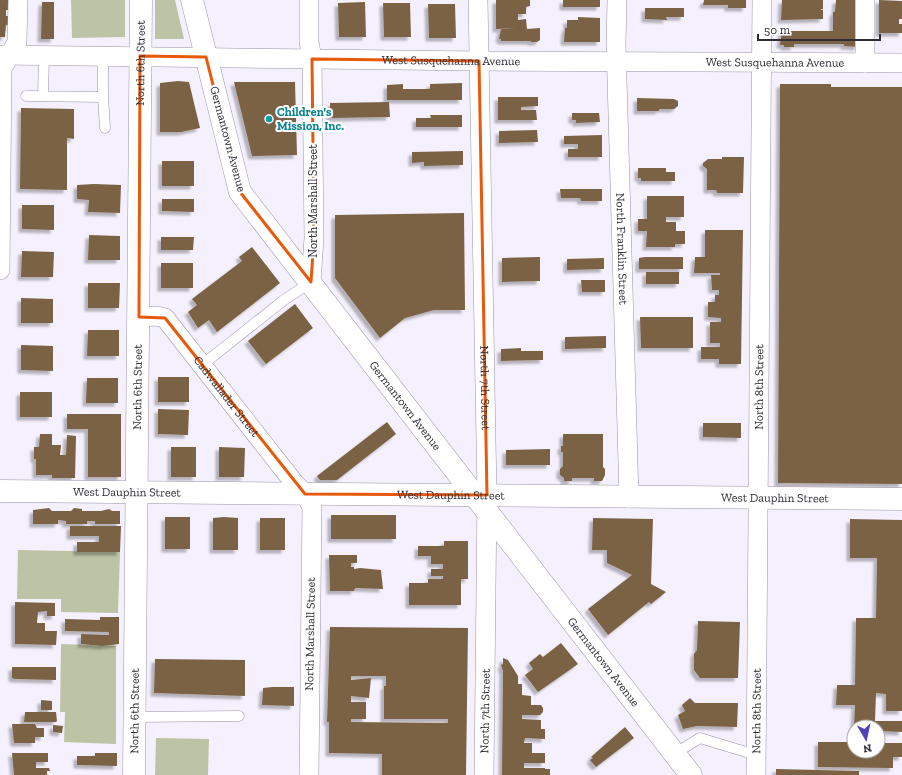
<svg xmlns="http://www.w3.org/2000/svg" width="902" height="775" font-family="'Zilla Slab',serif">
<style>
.green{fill:#bdc4a5}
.building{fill:#7c6244;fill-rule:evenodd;filter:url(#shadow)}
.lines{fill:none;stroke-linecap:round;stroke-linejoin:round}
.lane-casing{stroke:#9993a8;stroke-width:11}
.street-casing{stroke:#9993a8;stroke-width:20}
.secondary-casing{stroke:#9993a8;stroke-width:23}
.lane{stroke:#fff;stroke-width:10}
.street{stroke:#fff;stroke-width:19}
.secondary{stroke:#fff;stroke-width:22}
.marked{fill:none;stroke:#e8590c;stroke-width:3;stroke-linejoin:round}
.culture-dot{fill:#0f9aa8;stroke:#fff;stroke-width:1.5}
.labels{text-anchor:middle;stroke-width:4;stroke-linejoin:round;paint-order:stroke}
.street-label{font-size:12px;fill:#2f2d35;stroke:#fff}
.culture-label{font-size:12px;font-weight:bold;fill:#0d838f;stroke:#fff;text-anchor:start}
</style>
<defs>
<filter id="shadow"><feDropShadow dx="-3.5" dy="3.5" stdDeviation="1" flood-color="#0004"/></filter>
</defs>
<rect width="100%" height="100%" fill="#f4f0fd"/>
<path class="green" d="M71,0H125V37L72,38Z
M155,0H175L184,39H155Z
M18,550L120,552L118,613L61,612V599H17Z
M61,644L116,646V744L64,742L65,712H60Z
M156,738L209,739L208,775H155Z"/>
<path class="building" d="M0,0H9V10H6V16H9V25H6L5,37H0Z
M496,0H530V6L526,7V14H518V20L526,19L527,29L540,28V40L537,42H531V41H501V39H499L501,29L517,28L496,29Z
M563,0H600V7H563Z
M704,0H746V8H728V5H703Z
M782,0H823V9H820L823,10V19L781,20Z
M836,0H857L858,47L844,46V44H794V47H784V45H780L782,31H833V12H835Z
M879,0L902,1V19H899V24H902V33H879Z
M42,2H54V39H41Z
M365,2L366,37H339L338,3Z
M383,3H410L411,37H384Z
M428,4H455L456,38H429Z
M645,8H684V17H666L667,20L645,19Z
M578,17L600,18V42H564L565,28H567V20H578Z
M178,81L189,82L200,128L181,132H160V83Z
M234,82H295L297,155L252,156Z
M462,83V100H387V85L403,84V89H430V84Z
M780,84H831V87H902V484L778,483Z
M498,97H538V106L521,107V110H536L537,120H498Z
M637,98L674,99L678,101V106L674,109H659V111H637Z
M389,102L390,117L330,118V103Z
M21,108L74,109V139L67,138V190L20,189Z
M572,113H599L600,122L576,123V120H572Z
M430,115H462V127H416V118H431Z
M537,130L538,142L499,143V131Z
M602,135V157H568V149H578V144H564V136Z
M463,151V165L424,166V162L412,163V152Z
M722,157H744L743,193H717L716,190H707V169L703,166V163L708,159H722Z
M162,161H194V186H162Z
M638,168H666V172H675V181H641V178H638Z
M94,184L121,185L120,213L88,212L89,200L77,199V185Z
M560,189H602V201H581L580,198H561Z
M647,196H684V217H666V222H676V231H685V244H675V247H646L647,231H638V219H647Z
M162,199H194V212L162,211Z
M22,205H54V230L22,229Z
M464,213L465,310H434L405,318L380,338L335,278V215Z
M705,230H743L741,364H719V359H701V347H720V343H710V322H721V318L708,317V302H715V295H719V290H712L711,275H720V273H694L695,257H705Z
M89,235L120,236V260H88Z
M161,237H194L193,250H161Z
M252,247L280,283L217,332L209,320L198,328L188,312L197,305L192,299L242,261L239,257Z
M22,251L54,252L53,277H21Z
M540,257V281L502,282V258Z
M645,257H683V269H639V258Z
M604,258V269L567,270V259Z
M161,263H193V288H161Z
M646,272H679V284H646Z
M581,280H605V292H582Z
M88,283H120L119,308H88Z
M21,298L53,299V323H21Z
M295,304L313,328L266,364L248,341Z
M640,317H693V348H641Z
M88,330H119V356H87Z
M606,336V348L565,349V337Z
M21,345L53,346V371L21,370Z
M521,348V351H543V360L501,361V349Z
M158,377H189V402H158Z
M87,378H118V403H86Z
M20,392H52V417H20Z
M158,409L189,410L188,435L158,434Z
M67,414H121V477H88V429H67Z
M387,422L396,434L337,480H320L317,476Z
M703,423H741V438L703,437Z
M40,434H52V445H61L60,455H66L67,435L76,436L75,478H52V475H36V459H34V447H39Z
M563,434H603V467L605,469V475L602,481H594V478H572V481H564V478L560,475V469L563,466V452H561V446H563Z
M171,447H196V477H171Z
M219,447L245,448L244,477H219Z
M550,449V465H506V450Z
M49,508L52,511H71L74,508L82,509V511H101L109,509L112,511H120V524H95V521H87V524H66V521L58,520V524H33V510Z
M331,515H396V539H331Z
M165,517H190V549H165Z
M224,517L238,518V550H213V518Z
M260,518H285V550H260Z
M593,518L653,519L651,584L666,592L651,604L649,602L608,635L588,609L632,575L607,563V550H592Z
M850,519L902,520V711H886V694L876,693L875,721H902V732L878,731V727H854L855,705H836L837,685H855L856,618H876L877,558H850Z
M70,526H121L120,552H77V542H99V536H70Z
M444,541H468V579H461V605H409V583H428V579H443V576H431V569H443V564H431V556H418V546H444Z
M329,555H357V563H351V567H354V569L360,568L381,570L383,589L355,588L354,591H330Z
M15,602L55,603V616H47V611L38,612L37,623H45V631H57L56,645L15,644Z
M100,617H119V644L102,646L81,644V634L109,635V632L65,631V619L100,620Z
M698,621L740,622L738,678H700L694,670V654L697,650Z
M330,627L468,628L466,775H382V754L329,753V722H327ZM351,676H386V686H384V719H448V723L351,722V719H366V702H351V696L369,698L371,678L351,680Z
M561,643L578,664L538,692L525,675L533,669L529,663L540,654L543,657Z
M503,658L508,660L518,676V684H522V695L531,696V705H541L543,708V712L540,715H522V719L541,720V729H545V739L525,738L524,743H532V753H545V763H524V768H545V769H550V775H502L503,671L501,665L503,664Z
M155,659L245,660V696L154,693Z
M12,667H56V680L15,679L12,678Z
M272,687H294V706L262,705L263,688Z
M690,698L695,703H738L737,727L697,726L683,729L678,715L685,711L682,705Z
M41,700L52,701V710H41Z
M25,712H56L57,721L56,722H24Z
M12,724H35L37,728H44V737H35V743H14Z
M53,725L63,726L62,733L53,732Z
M625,727L634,738L596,767L590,760L593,758L591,757Z
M818,742H854V751H878V743H902V757H893V768L818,767Z
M12,753H48V762H36V768H49L50,771H47V775H14Z
M95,753H117V766L77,765V756H95Z
M776,769L859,771V775H776Z"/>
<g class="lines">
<g class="lane-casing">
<path id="lane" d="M103,56V97
M26,96L103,97L105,128
M43,96L44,56
M202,365L284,300L311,282
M134,717L239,716
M674,754L700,738L756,755"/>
</g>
<g class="street-casing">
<g id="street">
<path d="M309,0V42L312,59L314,238L311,282"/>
<path id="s1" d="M478,0L487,495L484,775"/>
<path id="s2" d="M617,0L616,44L629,498"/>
<path id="s3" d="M0,55L479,61L902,63"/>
<path d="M865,63V0"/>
<path d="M0,270L2,69L17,42L18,0"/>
<path id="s4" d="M139,317L157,316L165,318L295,484L305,494L312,507L309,775"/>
<path id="s5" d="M756,775L762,0"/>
</g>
</g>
<g class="secondary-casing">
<g id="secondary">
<path id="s6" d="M192,0L240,192L691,775"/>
<path id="s7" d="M0,491L902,499"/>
<path id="s8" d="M134,775L141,0"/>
</g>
</g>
<use href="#lane" class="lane"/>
<use href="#street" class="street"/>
<use href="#secondary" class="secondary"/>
</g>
<path class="marked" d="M140,56L206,57L240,192L311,282L314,238L312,59L479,61L487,495L305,494L165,318L139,317Z"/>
<circle class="culture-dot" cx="269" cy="119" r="4"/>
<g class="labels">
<g class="street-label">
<text dy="4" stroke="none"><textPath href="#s3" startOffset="451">West Susquehanna Avenue</textPath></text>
<text dy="4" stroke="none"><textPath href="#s3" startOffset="775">West Susquehanna Avenue</textPath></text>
<text dy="4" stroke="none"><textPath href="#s8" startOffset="712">North 6th Street</textPath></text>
<text transform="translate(228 139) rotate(75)" y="4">Germantown Avenue</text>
<text transform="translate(313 201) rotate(-90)" y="4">North Marshall Street</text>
<text dy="4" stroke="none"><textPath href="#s2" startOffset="249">North Franklin Street</textPath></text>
<text dy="4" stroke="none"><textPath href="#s1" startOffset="388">North 7th Street</textPath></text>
<text dy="4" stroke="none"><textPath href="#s5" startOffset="388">North 8th Street</textPath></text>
<text dy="4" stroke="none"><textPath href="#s8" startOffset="388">North 6th Street</textPath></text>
<text dy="4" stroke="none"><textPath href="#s4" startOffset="126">Cadwallader Street</textPath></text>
<text dy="4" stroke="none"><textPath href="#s6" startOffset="468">Germantown Avenue</textPath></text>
<text dy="4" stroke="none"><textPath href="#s7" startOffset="127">West Dauphin Street</textPath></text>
<text dy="4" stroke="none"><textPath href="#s7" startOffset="451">West Dauphin Street</textPath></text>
<text dy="4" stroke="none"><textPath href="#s7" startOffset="775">West Dauphin Street</textPath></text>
<text transform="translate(310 634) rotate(-89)" y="4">North Marshall Street</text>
<text dy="4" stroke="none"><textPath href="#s6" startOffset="792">Germantown Avenue</textPath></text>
<text dy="4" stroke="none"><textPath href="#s8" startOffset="64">North 6th Street</textPath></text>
<text transform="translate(485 711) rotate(-89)" y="4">North 7th Street</text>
<text dy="4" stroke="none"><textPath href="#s5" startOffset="64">North 8th Street</textPath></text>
</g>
<g class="culture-label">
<text x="277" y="116">Children's<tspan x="277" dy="14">Mission, Inc.</tspan></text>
</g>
</g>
<g transform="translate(866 739) rotate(171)"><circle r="19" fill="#ffffff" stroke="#acabae"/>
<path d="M0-3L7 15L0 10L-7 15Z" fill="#5042b9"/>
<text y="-6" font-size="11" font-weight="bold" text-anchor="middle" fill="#2f2d35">N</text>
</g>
<path d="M758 34v6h122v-6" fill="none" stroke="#2f2d35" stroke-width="2"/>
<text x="764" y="34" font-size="12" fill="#2f2d35" stroke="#ffffff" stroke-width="3" paint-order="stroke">50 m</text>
</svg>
